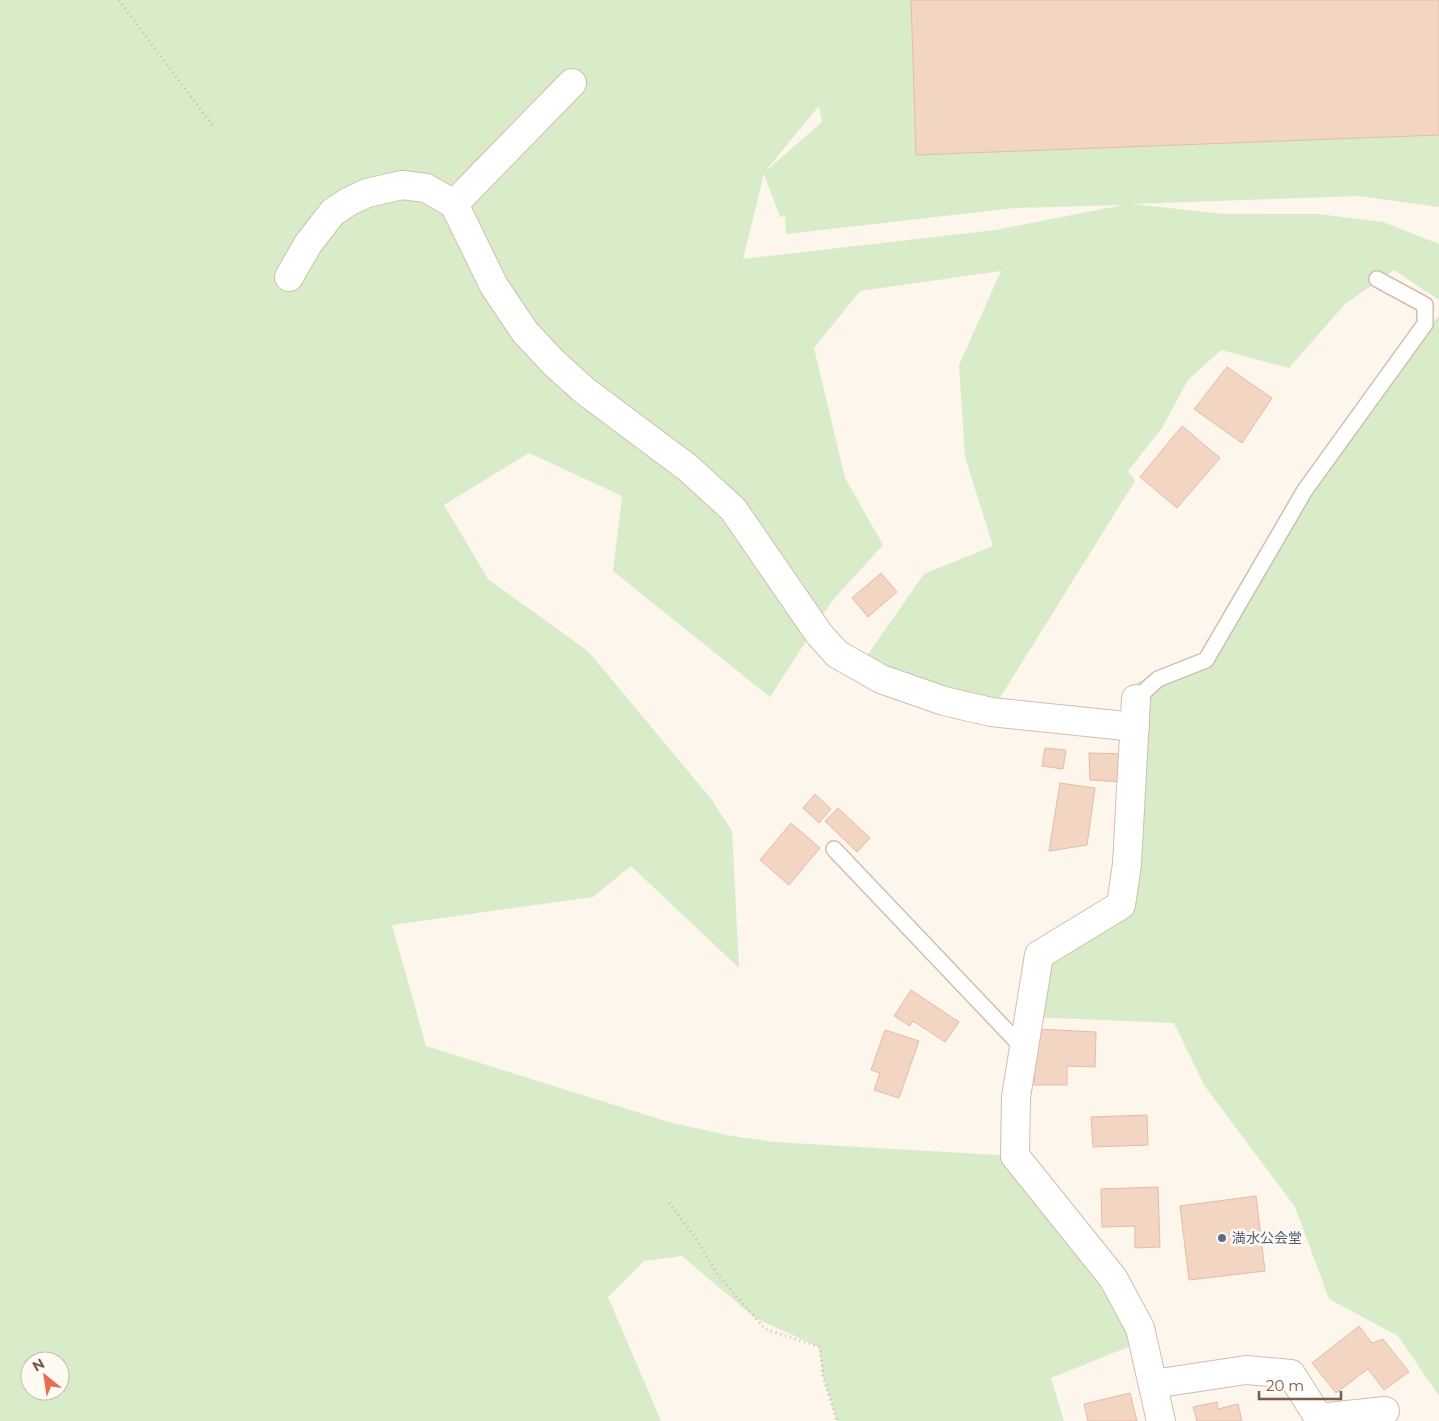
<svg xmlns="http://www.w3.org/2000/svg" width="1439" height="1421" font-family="Montserrat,'Noto Sans JP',sans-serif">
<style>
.green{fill:#d8ecc9;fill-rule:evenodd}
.building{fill:#f3d5c3;stroke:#e6bba3}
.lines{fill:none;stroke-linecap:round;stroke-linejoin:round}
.lane-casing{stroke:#d1beb0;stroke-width:18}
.street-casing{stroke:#d1beb0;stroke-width:30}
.path{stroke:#d9b8a5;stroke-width:3;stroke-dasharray:1 4;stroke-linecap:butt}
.lane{stroke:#fff;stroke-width:15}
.street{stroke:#fff;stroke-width:28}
.service-dot{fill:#5c6f8a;stroke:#fffaf3;stroke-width:2}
.labels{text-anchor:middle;stroke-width:5;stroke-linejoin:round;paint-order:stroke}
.service-label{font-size:14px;fill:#4e5e75;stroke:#fffaf3;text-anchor:start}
</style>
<rect width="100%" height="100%" fill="#fdf6ec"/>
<path class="green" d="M0,0H1439V207L1359,196L1132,204L1224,214H1318L1383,222L1439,244V300L1394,270L1345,304L1289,368L1221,350L1188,380L1162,428L1128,471L1135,481L991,712L859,667L924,574L993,546L965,457L959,365L1001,271L860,291L814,348L845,478L883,545L832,601L770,697L613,571L622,496L529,453L444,505L488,579L585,649L593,657L712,800L732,831L739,968L631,866L593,897L392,925L426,1046L672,1123L731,1136L774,1142L1015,1156L1143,1341L1051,1378L1064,1421H837L823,1376L819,1347L755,1318L682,1256L644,1261L608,1297L661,1421H0ZM819,106L822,122L767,170V169ZM764,174L780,217L785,216L786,234L1015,208L1123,205L995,230L743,259ZM30,1361H60V1391H30Z
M1439,316V1396L1398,1336L1329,1299L1295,1207L1204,1085L1174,1023L1029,1017L1039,955L1121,905L1135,727L1137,682L1206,660L1256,574L1404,353Z"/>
<path class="building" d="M911,0H1439V135L916,155Z
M1227,367L1272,398L1242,443L1194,409Z
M1182,426L1220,458L1177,508L1140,477Z
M881,573L897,592L868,617L852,598Z
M1045,748L1066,750L1063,769L1042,766Z
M1089,753L1128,754L1125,782L1090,780Z
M1060,783L1095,788L1087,845L1049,851Z
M815,794L831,809L819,823L803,808Z
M838,808L870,838L857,852L825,821Z
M791,823L820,848L789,885L760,860Z
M911,990L959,1022L945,1042L913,1021L910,1026L894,1016Z
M1036,1029L1096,1032L1095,1067L1067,1066V1085H1034Z
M885,1030L919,1041L899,1098L874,1090L880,1073L871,1070Z
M1147,1115L1148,1145L1093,1147L1091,1117Z
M1158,1187L1160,1247L1135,1248V1226L1102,1227L1101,1189Z
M1256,1196L1265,1271L1189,1280L1180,1206Z
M1359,1326L1372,1343L1383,1339L1409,1372L1384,1390L1368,1369L1336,1393L1312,1363Z
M1130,1393L1137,1421H1088L1084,1404Z
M1217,1402L1218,1409L1238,1404L1242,1421H1197L1193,1407Z"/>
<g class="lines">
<g class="lane-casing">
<path id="lane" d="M1136,699L1158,679L1206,660L1305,490L1425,324V305L1377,279
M834,849L1023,1048"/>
</g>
<g class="street-casing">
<path id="street" d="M454,204L572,83
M289,277L308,244L325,222L333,212L348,202L367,193L402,185L426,188L454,204L494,286L525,332L554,363L585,391L688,468L733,509L819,634L837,654L881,679L944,701L991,712L1135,727
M1136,699L1127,864L1121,905L1039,955L1016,1097L1015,1156L1113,1278L1140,1328L1161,1421
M1153,1384L1246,1370L1291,1374L1319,1418L1385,1411"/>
</g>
<path class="path" d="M119,0L213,126
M669,1203L697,1240L718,1275L765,1329L820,1347L823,1376L837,1421"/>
<use href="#lane" class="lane"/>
<use href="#street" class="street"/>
</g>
<circle class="service-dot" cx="1222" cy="1238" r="5"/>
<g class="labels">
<g class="service-label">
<text x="1232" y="1243">満水公会堂</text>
</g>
</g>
<g transform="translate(45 1376) rotate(330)"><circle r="24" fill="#fffaf3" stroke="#cabbb1"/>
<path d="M0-4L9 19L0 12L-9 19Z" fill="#e76f51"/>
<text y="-8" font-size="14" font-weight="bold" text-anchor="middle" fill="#7a5c4d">N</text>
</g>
<path d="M1259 1391v8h82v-8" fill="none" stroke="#7a5c4d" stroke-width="2.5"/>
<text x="1266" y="1391" font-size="15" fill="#7a5c4d" stroke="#fffaf3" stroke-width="4" paint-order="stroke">20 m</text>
</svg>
